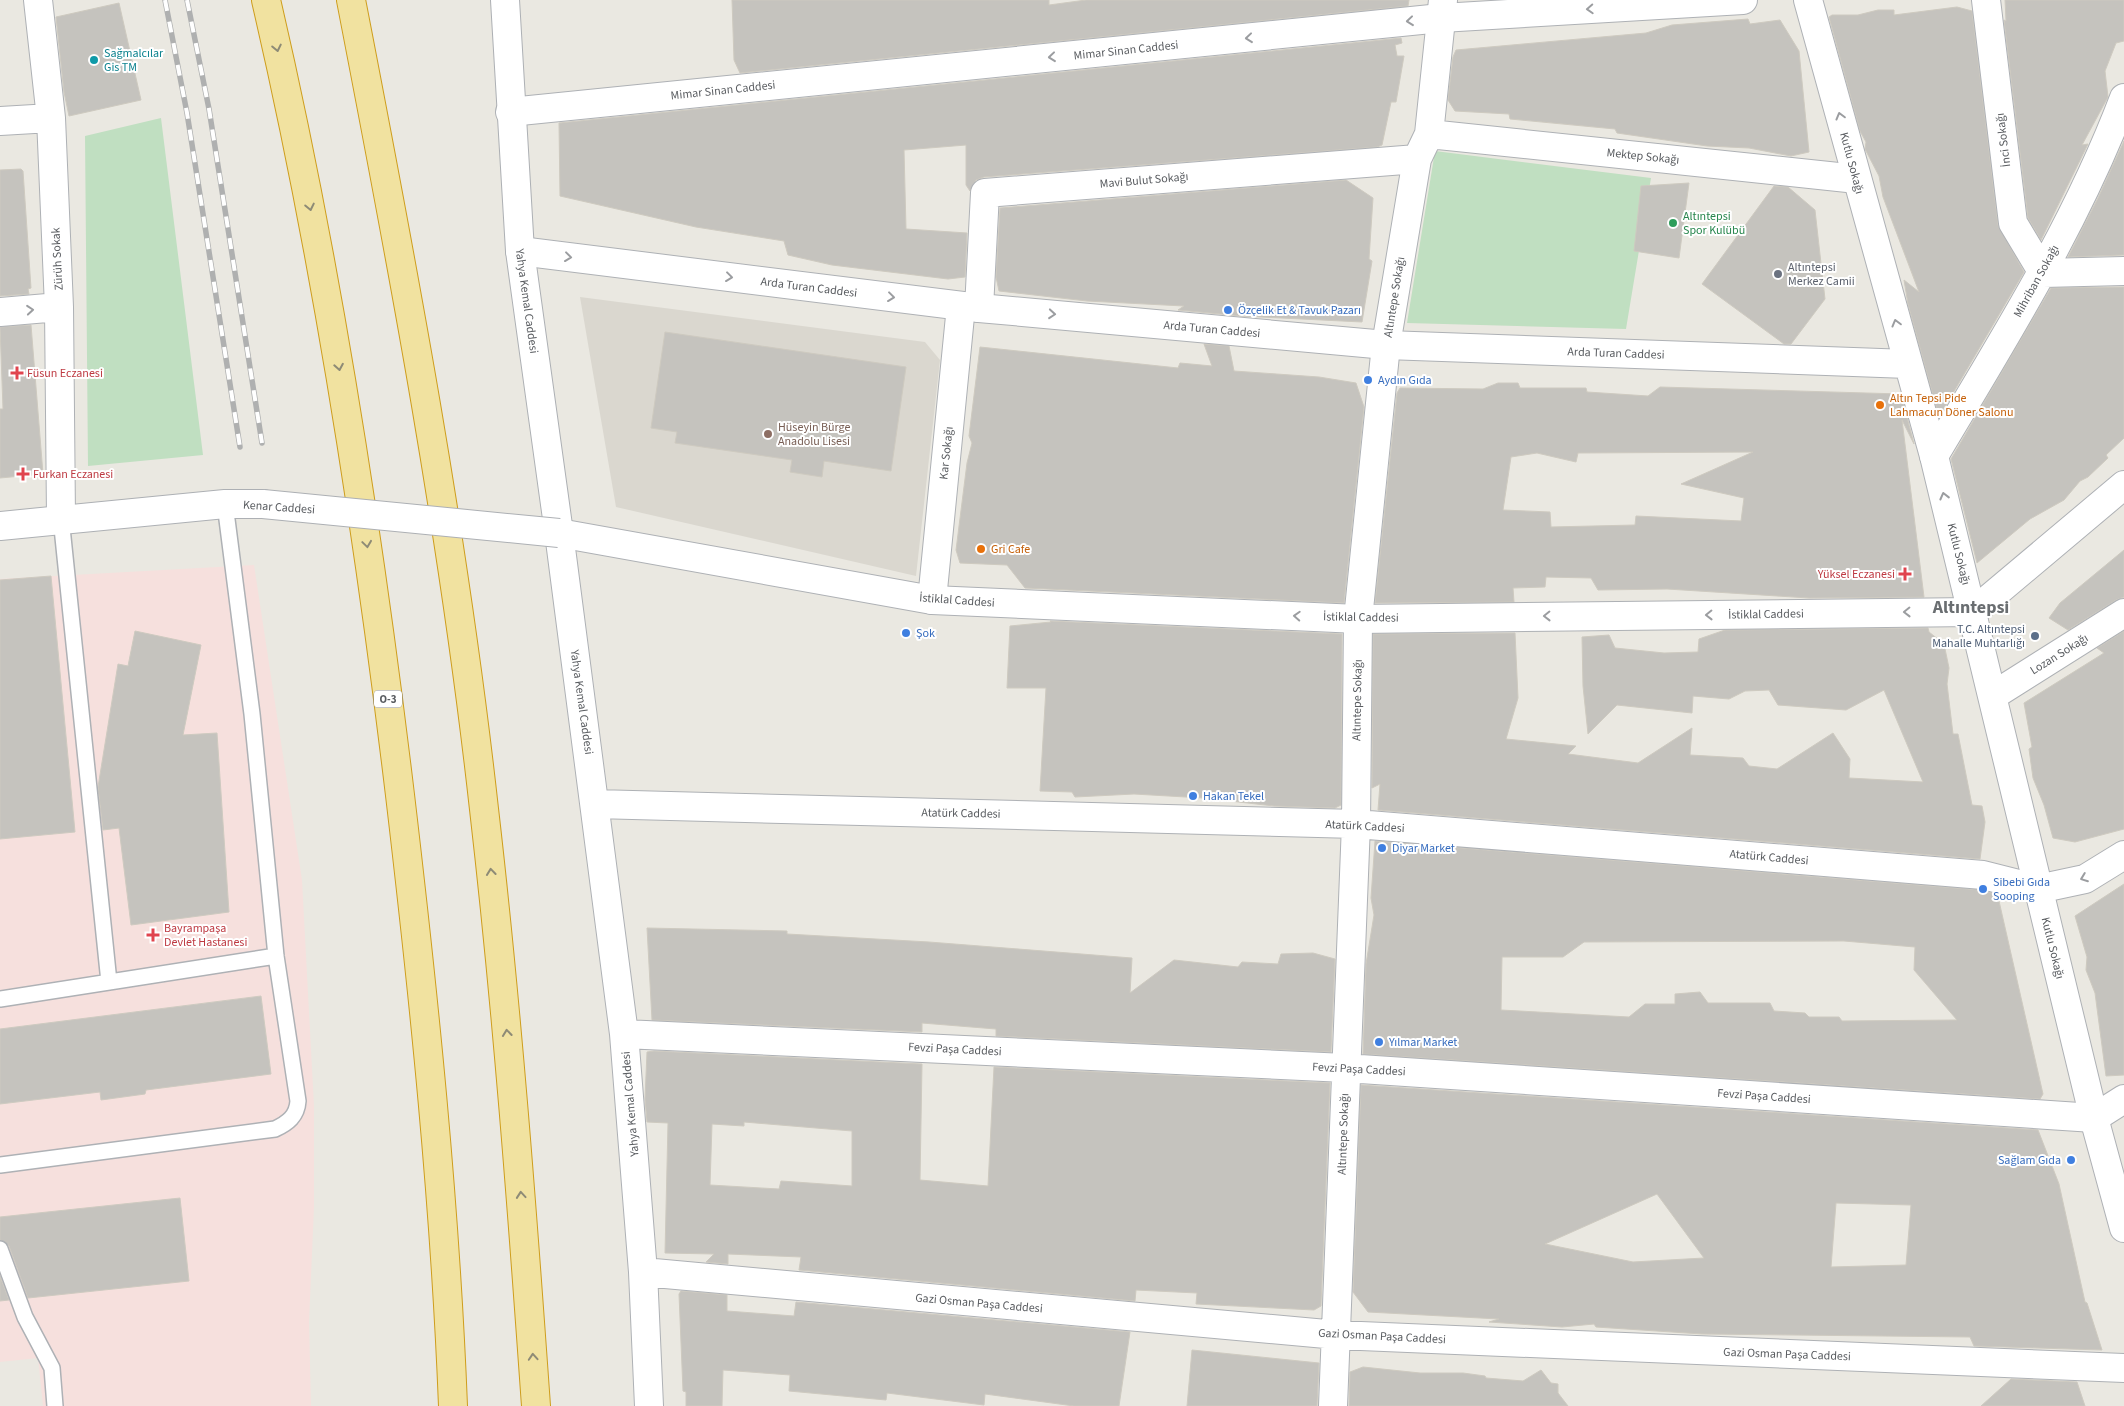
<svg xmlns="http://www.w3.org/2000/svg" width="2124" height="1406" font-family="'Source Sans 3',sans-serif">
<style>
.education{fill:#dad7cf}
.medical{fill:#f6e0dd}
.green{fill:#c0dfc1}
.building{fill:#c5c3be;stroke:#cecac0;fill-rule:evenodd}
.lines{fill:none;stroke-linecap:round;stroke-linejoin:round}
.service-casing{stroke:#aeb1b5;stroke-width:18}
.minor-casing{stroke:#aeb1b5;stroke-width:30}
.tertiary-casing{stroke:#aeb1b5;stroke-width:30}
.secondary-casing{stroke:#adb0b4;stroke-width:30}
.trunk-casing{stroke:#ce9d1c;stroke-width:30}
.service{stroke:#fff;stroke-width:15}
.minor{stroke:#fff;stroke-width:28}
.tertiary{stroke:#fff;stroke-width:28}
.secondary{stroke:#fff;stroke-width:28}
.trunk{stroke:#f1e2a0;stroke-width:28}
.rail-casing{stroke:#afb0b0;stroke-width:5.5}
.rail{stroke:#fff;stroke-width:4;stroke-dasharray:11;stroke-linecap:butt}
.secondary-bridge-casing{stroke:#adb0b4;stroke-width:30;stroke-linecap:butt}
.secondary-bridge{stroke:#fff;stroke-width:28}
.oneway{stroke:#9b9da0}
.oneway2{stroke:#8e8b76}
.culture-dot{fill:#0f9aa8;stroke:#fff;stroke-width:2}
.leisure-dot{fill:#2e9e5b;stroke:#fff;stroke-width:2}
.worship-dot{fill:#6b7280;stroke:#fff;stroke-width:2}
.shop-dot{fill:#3f7fe0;stroke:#fff;stroke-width:2}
.health-dot{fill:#e0444e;stroke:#fff;stroke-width:2}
.food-dot{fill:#e8710a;stroke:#fff;stroke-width:2}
.education-dot{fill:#8d6e63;stroke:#fff;stroke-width:2}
.service-dot{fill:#5c6f8a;stroke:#fff;stroke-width:2}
.labels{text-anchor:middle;stroke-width:4;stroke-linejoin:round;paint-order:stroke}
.shield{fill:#fff;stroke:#8b8d90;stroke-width:1}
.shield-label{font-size:11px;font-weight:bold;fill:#595c60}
.street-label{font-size:12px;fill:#595c60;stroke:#fff}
.culture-label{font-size:12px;fill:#0d838f;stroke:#fff;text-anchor:start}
.leisure-label{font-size:12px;fill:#27864d;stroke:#fff;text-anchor:start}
.worship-label{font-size:12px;fill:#5b616d;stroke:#fff;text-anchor:start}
.shop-label{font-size:12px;fill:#366cbe;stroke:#fff;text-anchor:start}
.health-label{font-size:12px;fill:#be3a42;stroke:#fff;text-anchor:start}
.food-label{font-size:12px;fill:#c56008;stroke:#fff;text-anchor:start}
.education-label{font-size:12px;fill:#785e54;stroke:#fff;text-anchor:start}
.service-label{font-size:12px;fill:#4e5e75;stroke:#fff;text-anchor:end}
.district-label{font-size:18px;font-weight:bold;fill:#6a6e71;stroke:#fff}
</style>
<rect width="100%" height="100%" fill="#eae8e1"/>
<path class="education" d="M580,297L925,342L940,360L916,576L616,507Z"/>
<path class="medical" d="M254,565L302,880L314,1106V1207L309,1322L311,1406H43L38,1358L0,1362V579Z"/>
<path class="green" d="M161,118L203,455L88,466L85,136Z
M1435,151L1651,178L1626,329L1407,323Z"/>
<path class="building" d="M732,0H1049V5L1086,0H1409L1408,6L740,73L734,60Z
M2005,0H2124V41L2116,43L2105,71L2108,97L2082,145L2088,144L2041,240L2028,218L2004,20L2006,21Z
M119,3L141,100L69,116L64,92L56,17Z
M1957,7L1972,11L1998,225L2024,272L1939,417L1908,304L1904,280L1919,292L1883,197L1879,176L1865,149L1866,142L1860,131L1829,17L1832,15H1858L1878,10H1894V15Z
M1748,19L1750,24L1780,20L1799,51L1809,152L1791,156L1749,148L1707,146L1617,133L1615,129L1510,119L1509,114L1455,111L1448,100L1453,57L1456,50L1646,33L1672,25Z
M1401,38L1402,43L1395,45L1397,56H1404L1396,102H1391L1382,145L1377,147L984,177L976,180L970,191L966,185V145L904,150L906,229L967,233L965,277L948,279L832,265L788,255L784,241L696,227L560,196L559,123Z
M2124,141V255L2068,257L2098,198Z
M21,169L23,171L31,288L28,289L29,294L0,296V170Z
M1346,180L1373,198L1369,259L1372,261L1362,322L1241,316L1178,310L1184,306L1087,301L999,291L996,277L1000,208Z
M1689,183L1679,258L1634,251L1641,186Z
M1774,186L1788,187L1815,210L1825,299L1791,344H1784L1702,284Z
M2124,287V438L2106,455L2108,458L2088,477L2080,481L2064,500L2030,519L1977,563L1951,459L2051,288Z
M31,325L43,474L0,478V409H3L0,327Z
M665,332L906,367L891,471L824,461L822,477L790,472L792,460L675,443L677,432L651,428Z
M1204,344L1229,346L1234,371L1319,377L1356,383L1364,407L1344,603L1025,588L1007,565L960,563L956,550L967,463L972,443L969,436L980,347L1178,368L1180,363L1212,366Z
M1498,383H1518L1520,388H1586L1587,392L1648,396L1660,387L1901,394L1914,444L1902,420L1924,597L1809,598L1667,589L1598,590L1591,578L1546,577L1545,587L1513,588L1514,602L1375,603L1397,393L1400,388L1483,389ZM1753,452L1681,484L1744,498L1741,521L1636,516L1635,525L1551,527L1550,512L1503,510L1511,457L1537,453L1576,462L1578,453Z
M2124,550V597L2116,600L2068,630L2049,618L2060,603Z
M51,576L75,832L0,839V580Z
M1050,621L1342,634L1341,805L1335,808L1274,806L1203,798L1134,794L1075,797L1072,792L1040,791L1046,688H1007L1008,667L1010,626L1051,622Z
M1928,628L1929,632L1944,644L1949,668L1947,684L1953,734H1958L1972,805L1982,806L1985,822L1980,859L1378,810L1380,784L1372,788L1373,634L1515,633L1518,698L1506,739L1576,746L1568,754L1638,763L1692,728L1690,755L1743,758L1749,766L1777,769L1833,733L1850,759L1849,778L1923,782L1884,690L1846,710L1778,705L1769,690L1745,691L1729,699L1693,696L1692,713L1617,705L1588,734L1583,686L1582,637L1609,635L1615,648L1664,653L1698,652L1699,639L1725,630Z
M135,631L201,645L183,735L217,733L229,912L131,925L119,828L103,830L98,787L118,664L128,666Z
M2124,631V829L2075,842L2053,838L2044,805L2033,778L2029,749L2032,747L2024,703L2104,653L2097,648Z
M1375,841L1980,890L1995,894L1999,901L2043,1094L2040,1099L1363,1054L1366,964L1374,915L1371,898ZM1844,941L1915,947L1914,970L1957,1020L1842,1021L1839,1017H1809L1805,1013L1774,1011L1770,1003H1708L1700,992L1675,994V1004H1645L1629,1017L1501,1010L1502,957H1563L1584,942Z
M2124,884V1075L2106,1076L2095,993L2086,970L2087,957L2075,916Z
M647,928L787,931V934L929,942L1132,958L1130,993L1174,960L1238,967L1242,962L1278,964L1281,954L1313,953L1335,959L1331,1052L996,1036V1029L922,1023V1032L652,1020Z
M261,996L271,1074L146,1090L145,1094L101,1100L100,1092L0,1104V1029Z
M654,1051L922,1064L920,1180L988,1186L994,1067L1330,1083L1321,1306L1314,1310L1196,1304L1197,1293L1136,1290L1135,1301L799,1270L801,1257L728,1254V1264L706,1262L714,1254L665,1253L668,1123L647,1122L645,1099L647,1052ZM744,1122L852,1131V1186L781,1181L779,1189L710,1185L712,1124L744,1126Z
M1361,1085L2038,1130L2059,1184L2085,1302L2087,1303L2102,1350L1974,1346L1970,1337L1702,1334L1596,1327L1594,1324L1562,1327L1489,1322L1499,1319L1368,1312L1353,1292ZM1657,1194L1704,1258L1633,1262L1545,1244ZM1836,1203L1911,1205L1906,1265L1831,1267Z
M180,1198L189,1281L28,1298L9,1246L0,1240V1217Z
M0,1276L9,1300L0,1301Z
M681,1291L727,1295V1311L794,1316L796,1302L1130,1332L1119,1406H1074L985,1394L984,1405L887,1393L886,1400L789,1391L790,1375L723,1370L722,1406H686V1392L683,1391L679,1294Z
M1192,1350L1319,1363L1317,1406H1187Z
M1363,1367L1420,1373H1463L1485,1376L1486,1378L1523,1381L1541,1370L1551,1383L1558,1384V1393L1568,1406H1349L1350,1372Z
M2011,1379L2077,1382L2085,1406H1981Z"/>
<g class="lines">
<g class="service-casing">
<path id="service" d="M61,518L109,982
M0,999L276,956
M0,1165L275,1129C288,1123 297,1116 298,1101L276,956L252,714L225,504
M0,1249L25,1317L52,1368L55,1406"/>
</g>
<g class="minor-casing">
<path id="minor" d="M38,0L51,118L59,307L61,518
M1986,0L2013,223L2043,273
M0,121L51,118
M1429,134L1857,179
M2043,273L2124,271
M979,308L985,193L1417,159
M0,312L59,307
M1934,456C2003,340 2076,225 2124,98
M559,533L624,1034L643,1272L649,1406
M932,600L961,306
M1973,612L2124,485
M1994,695L2124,613
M595,804L1356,824L1983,875L2038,889L2085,879L2124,855
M624,1034L1345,1068L2094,1118L2124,1099
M643,1272L1337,1335L2124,1368
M1333,1406L1356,824L1358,619L1386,345L1417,159L1429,134L1443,0"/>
</g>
<g class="tertiary-casing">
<path id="tertiary" d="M1808,0L1934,456L2094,1118L2124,1228
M510,112L1441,18L1743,0
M520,251L979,308L1386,345L1908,364
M559,533L932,600L1358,619L1973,612"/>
</g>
<g class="secondary-casing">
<path id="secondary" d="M505,0L520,251L559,533
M0,526L225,504H263"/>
</g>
<g class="trunk-casing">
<path id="trunk" d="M266,0C327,262 368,528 400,795C424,998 445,1202 453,1406
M351,0C403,268 454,538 484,809C507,1008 522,1207 536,1406"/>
</g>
<use href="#service" class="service"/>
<use href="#minor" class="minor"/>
<use href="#tertiary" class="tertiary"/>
<use href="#secondary" class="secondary"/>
<use href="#trunk" class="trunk"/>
<g class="rail-casing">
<path id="rail" d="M165,0L187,113L240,447
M187,0L209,109L262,443"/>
</g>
<use href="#rail" class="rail"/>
<g class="secondary-bridge-casing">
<path id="secondary-bridge" d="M263,504L559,533"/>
</g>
<use href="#secondary-bridge" class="secondary-bridge"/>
</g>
<defs><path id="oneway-chevron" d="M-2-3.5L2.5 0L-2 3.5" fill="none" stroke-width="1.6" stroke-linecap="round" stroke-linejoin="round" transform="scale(1.25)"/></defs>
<g class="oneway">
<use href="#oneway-chevron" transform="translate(1590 9) rotate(177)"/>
<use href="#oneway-chevron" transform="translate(1410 21) rotate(174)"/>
<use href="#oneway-chevron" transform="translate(1249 38) rotate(174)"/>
<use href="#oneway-chevron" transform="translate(1052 57) rotate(174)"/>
<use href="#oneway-chevron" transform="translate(1840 116) rotate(-105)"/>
<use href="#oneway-chevron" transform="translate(568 257) rotate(7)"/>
<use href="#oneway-chevron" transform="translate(729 277) rotate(7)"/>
<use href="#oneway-chevron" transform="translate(891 297) rotate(7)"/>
<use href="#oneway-chevron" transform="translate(30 310) rotate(-5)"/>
<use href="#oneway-chevron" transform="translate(1052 314) rotate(5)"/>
<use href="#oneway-chevron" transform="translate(1896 323) rotate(-105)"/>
<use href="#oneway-chevron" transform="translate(1944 496) rotate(-104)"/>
<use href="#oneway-chevron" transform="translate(1907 612) rotate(179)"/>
<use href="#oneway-chevron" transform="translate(1709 615) rotate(179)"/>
<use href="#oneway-chevron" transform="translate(1297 616) rotate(-177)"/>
<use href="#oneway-chevron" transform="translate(1547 616) rotate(179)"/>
<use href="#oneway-chevron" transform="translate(2084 878) rotate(159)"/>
</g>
<g class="oneway2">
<use href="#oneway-chevron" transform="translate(277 48) rotate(78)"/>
<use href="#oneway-chevron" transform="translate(310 207) rotate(78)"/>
<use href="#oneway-chevron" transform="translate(339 367) rotate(80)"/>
<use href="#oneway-chevron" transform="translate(367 544) rotate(82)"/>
<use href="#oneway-chevron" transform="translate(491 872) rotate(-96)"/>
<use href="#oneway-chevron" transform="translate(507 1033) rotate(-96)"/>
<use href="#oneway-chevron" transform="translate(521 1195) rotate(-95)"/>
<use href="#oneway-chevron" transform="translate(533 1357) rotate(-94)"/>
</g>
<circle class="culture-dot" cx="94" cy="60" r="5"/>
<circle class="leisure-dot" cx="1673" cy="223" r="5"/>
<circle class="worship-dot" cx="1778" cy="274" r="5"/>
<g class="shop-dot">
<circle cx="1228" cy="310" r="5"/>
<circle cx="1368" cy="380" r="5"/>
<circle cx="906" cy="633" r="5"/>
<circle cx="1193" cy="796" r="5"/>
<circle cx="1382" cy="848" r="5"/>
<circle cx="1983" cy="889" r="5"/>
<circle cx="1379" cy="1042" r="5"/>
<circle cx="2071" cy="1160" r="5"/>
</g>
<g class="health-dot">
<path d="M14.5 365.5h5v5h5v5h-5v5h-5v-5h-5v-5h5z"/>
<path d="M20.5 466.5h5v5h5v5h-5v5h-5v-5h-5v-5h5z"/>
<path d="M1902.5 566.5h5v5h5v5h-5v5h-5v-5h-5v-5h5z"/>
<path d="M150.5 927.5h5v5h5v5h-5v5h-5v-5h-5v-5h5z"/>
</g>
<g class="food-dot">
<circle cx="1880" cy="405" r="5"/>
<circle cx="981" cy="549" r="5"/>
</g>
<circle class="education-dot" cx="768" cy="434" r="5"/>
<circle class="service-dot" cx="2035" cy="636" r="5"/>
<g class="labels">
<rect class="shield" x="374" y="690.5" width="28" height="17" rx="4"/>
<g class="shield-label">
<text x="388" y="703">O-3</text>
</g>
<g class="street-label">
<text transform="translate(1126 50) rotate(-6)" y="4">Mimar Sinan Caddesi</text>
<text transform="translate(723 90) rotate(-6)" y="4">Mimar Sinan Caddesi</text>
<text transform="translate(2003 140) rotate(-97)" y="4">İnci Sokağı</text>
<text transform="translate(1643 156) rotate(6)" y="4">Mektep Sokağı</text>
<text transform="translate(1852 163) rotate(75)" y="4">Kutlu Sokağı</text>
<text transform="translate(1144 180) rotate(-5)" y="4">Mavi Bulut Sokağı</text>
<text transform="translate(57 259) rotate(-93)" y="4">Zürüh Sokak</text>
<text transform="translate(2036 281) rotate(-61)" y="4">Mihriban Sokağı</text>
<text transform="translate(809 287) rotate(7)" y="4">Arda Turan Caddesi</text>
<text transform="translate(1394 297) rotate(-81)" y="4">Altıntepe Sokağı</text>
<text transform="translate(527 301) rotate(82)" y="4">Yahya Kemal Caddesi</text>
<text transform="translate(1212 329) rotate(5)" y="4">Arda Turan Caddesi</text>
<text transform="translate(1616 353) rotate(2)" y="4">Arda Turan Caddesi</text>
<text transform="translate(946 453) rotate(-84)" y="4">Kar Sokağı</text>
<text transform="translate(279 507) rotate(4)" y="4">Kenar Caddesi</text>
<text transform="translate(1959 554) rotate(76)" y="4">Kutlu Sokağı</text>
<text transform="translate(957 600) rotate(4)" y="4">İstiklal Caddesi</text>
<text transform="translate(1766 614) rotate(-1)" y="4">İstiklal Caddesi</text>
<text transform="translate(1361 617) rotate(1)" y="4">İstiklal Caddesi</text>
<text transform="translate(2059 654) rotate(-32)" y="4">Lozan Sokağı</text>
<text transform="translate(1357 700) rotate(-89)" y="4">Altıntepe Sokağı</text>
<text transform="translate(582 702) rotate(82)" y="4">Yahya Kemal Caddesi</text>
<text transform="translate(961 813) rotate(1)" y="4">Atatürk Caddesi</text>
<text transform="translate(1365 826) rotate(3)" y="4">Atatürk Caddesi</text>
<text transform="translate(1769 857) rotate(5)" y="4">Atatürk Caddesi</text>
<text transform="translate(2053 948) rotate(76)" y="4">Kutlu Sokağı</text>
<text transform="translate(955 1049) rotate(3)" y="4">Fevzi Paşa Caddesi</text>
<text transform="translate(1359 1069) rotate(3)" y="4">Fevzi Paşa Caddesi</text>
<text transform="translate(1764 1096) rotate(4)" y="4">Fevzi Paşa Caddesi</text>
<text transform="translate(630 1104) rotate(-95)" y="4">Yahya Kemal Caddesi</text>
<text transform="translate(1343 1134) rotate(-88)" y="4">Altıntepe Sokağı</text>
<text transform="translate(979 1303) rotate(5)" y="4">Gazi Osman Paşa Caddesi</text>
<text transform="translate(1382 1336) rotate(3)" y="4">Gazi Osman Paşa Caddesi</text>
<text transform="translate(1787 1354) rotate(2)" y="4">Gazi Osman Paşa Caddesi</text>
</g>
<g class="culture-label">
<text x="104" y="57">Sağmalcılar<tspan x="104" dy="14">Gis TM</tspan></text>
</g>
<g class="leisure-label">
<text x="1683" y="220">Altıntepsi<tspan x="1683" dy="14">Spor Kulübü</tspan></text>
</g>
<g class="worship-label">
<text x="1788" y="271">Altıntepsi<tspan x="1788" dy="14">Merkez Camii</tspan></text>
</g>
<g class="shop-label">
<text x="1238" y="314">Özçelik Et &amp; Tavuk Pazarı</text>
<text x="1378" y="384">Aydın Gıda</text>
<text x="916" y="637">Şok</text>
<text x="1203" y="800">Hakan Tekel</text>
<text x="1392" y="852">Diyar Market</text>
<text x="1993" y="886">Sibebi Gıda<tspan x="1993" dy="14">Sooping</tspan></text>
<text x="1389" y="1046">Yılmar Market</text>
<text x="2061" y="1164" text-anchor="end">Sağlam Gıda</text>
</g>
<g class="health-label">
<text x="27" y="377">Füsun Eczanesi</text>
<text x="33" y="478">Furkan Eczanesi</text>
<text x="1895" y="578" text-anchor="end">Yüksel Eczanesi</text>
<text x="164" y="932">Bayrampaşa<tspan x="164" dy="14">Devlet Hastanesi</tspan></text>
</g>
<g class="food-label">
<text x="1890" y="402">Altın Tepsi Pide<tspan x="1890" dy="14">Lahmacun Döner Salonu</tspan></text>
<text x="991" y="553">Gri Cafe</text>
</g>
<g class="education-label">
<text x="778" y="431">Hüseyin Bürge<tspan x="778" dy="14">Anadolu Lisesi</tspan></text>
</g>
<g class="service-label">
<text x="2025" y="633">T.C. Altıntepsi<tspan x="2025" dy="14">Mahalle Muhtarlığı</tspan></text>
</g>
<g class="district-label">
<text x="1971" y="613">Altıntepsi</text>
</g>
</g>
</svg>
